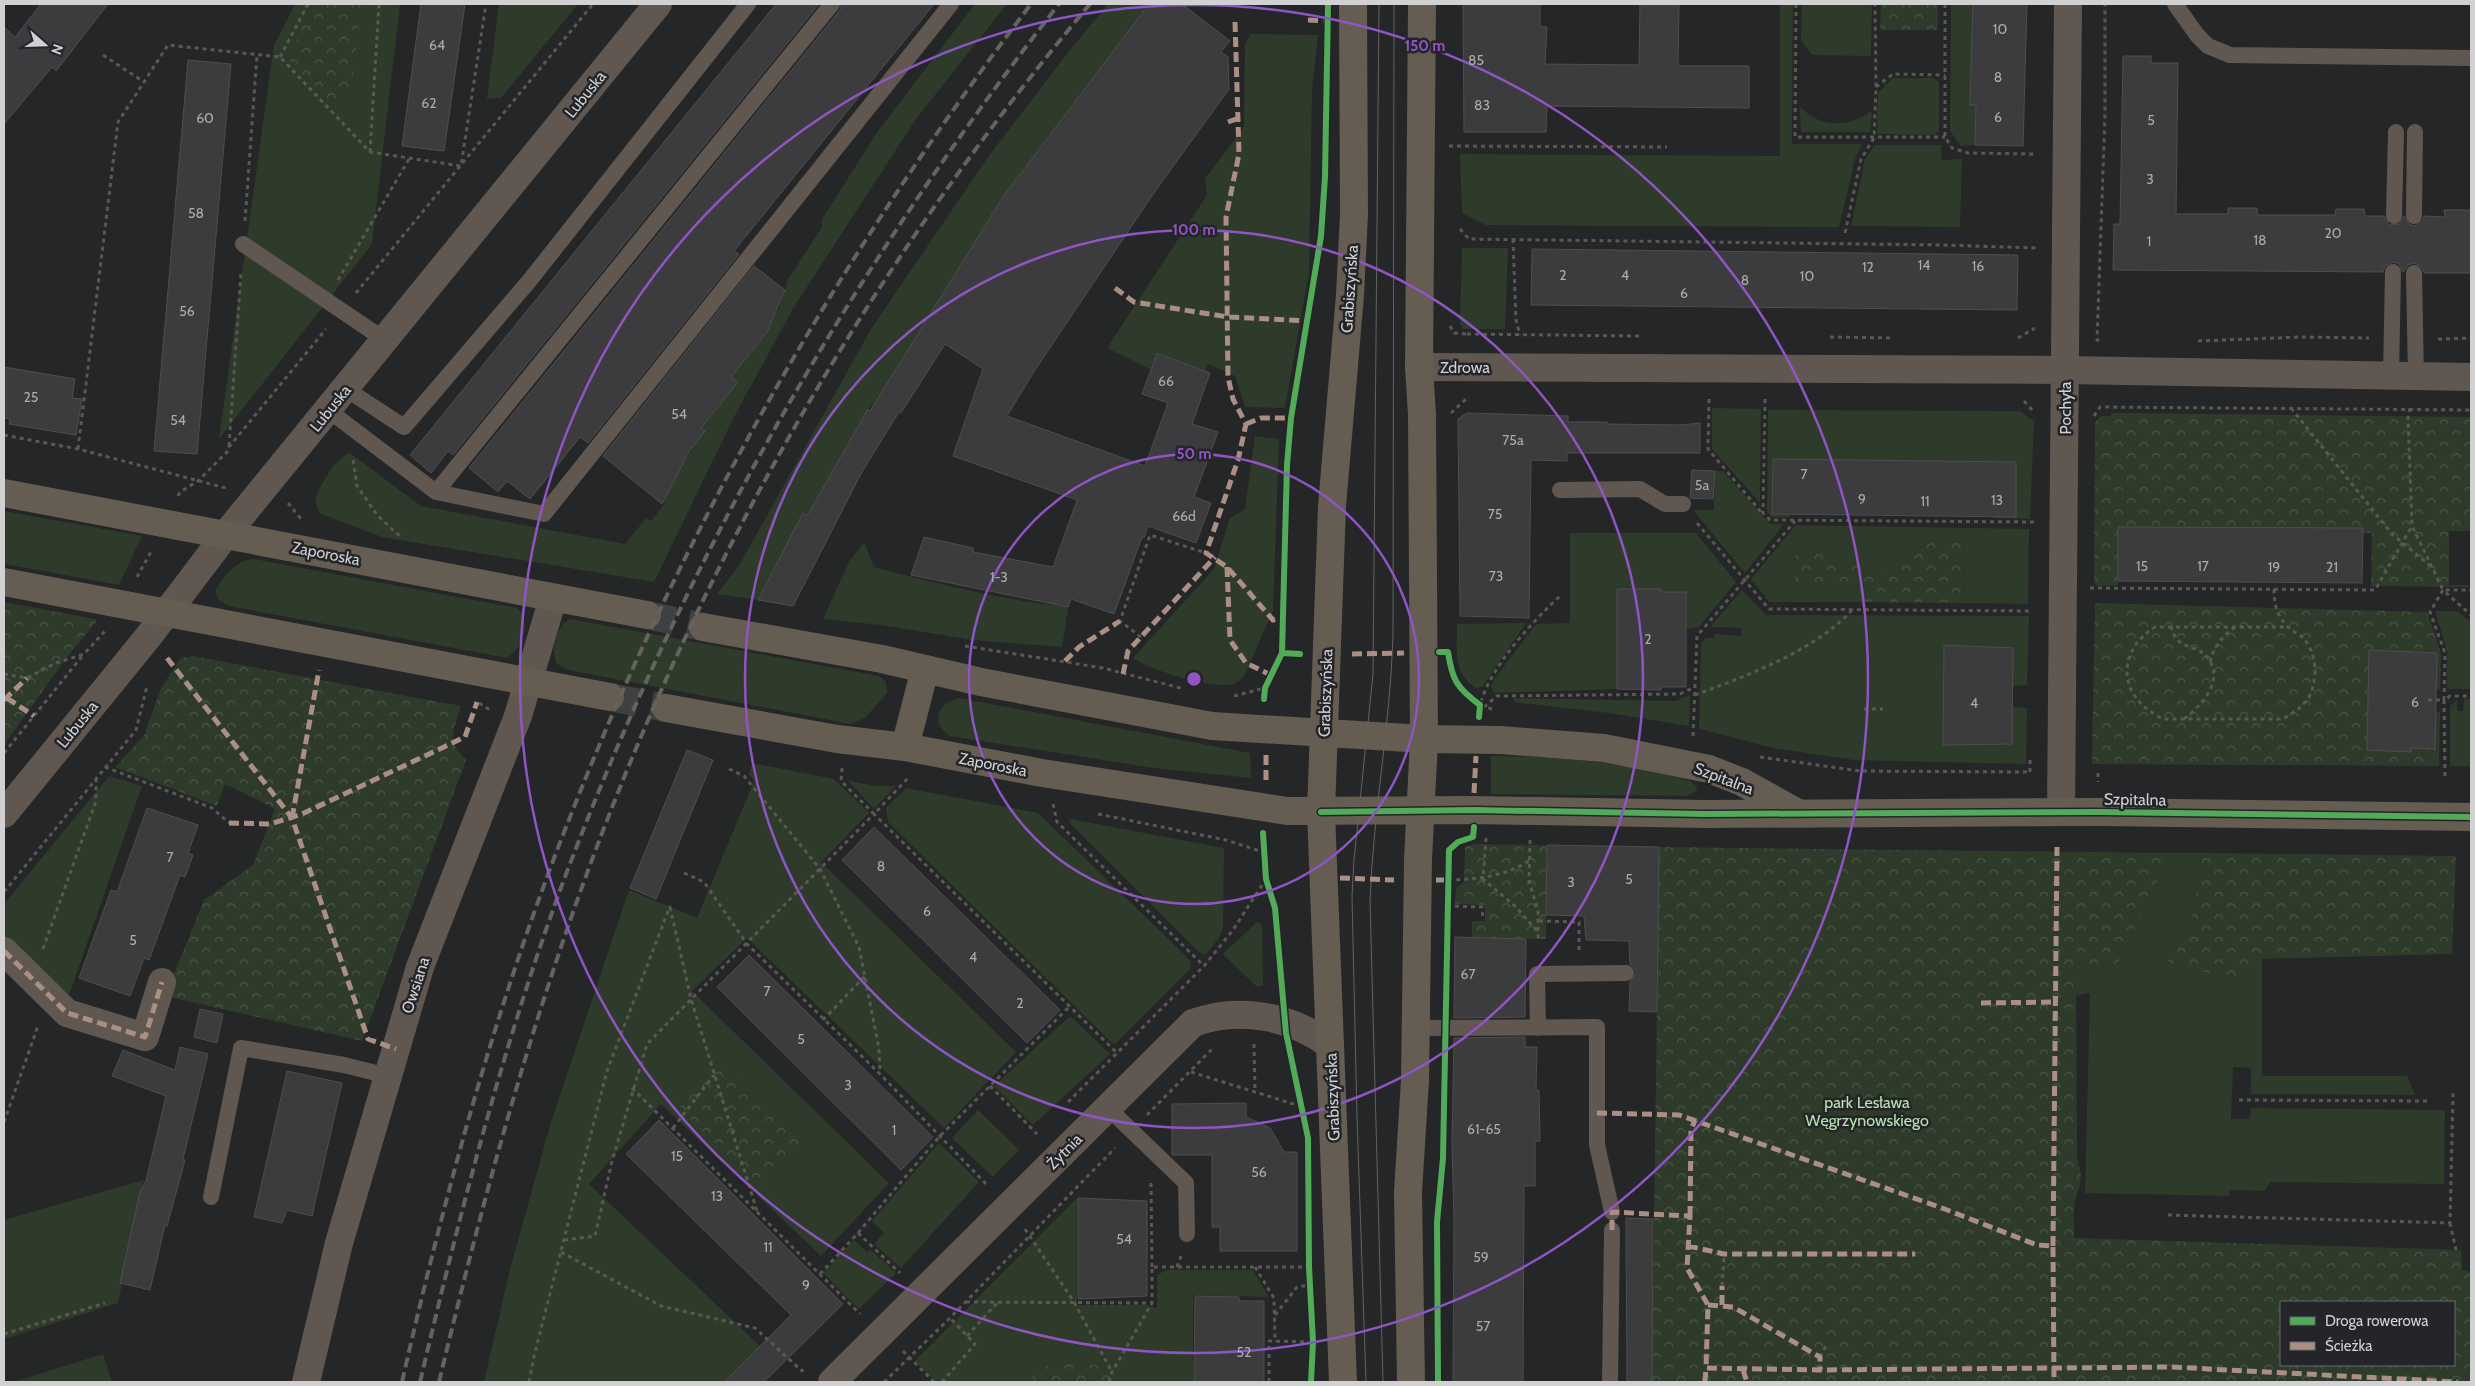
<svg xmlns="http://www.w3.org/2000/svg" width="2475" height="1386" font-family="Cabin,sans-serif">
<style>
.grass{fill:#2e3b2a}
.forest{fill:url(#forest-crowns);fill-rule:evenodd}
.building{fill:#3c3c3e;stroke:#4e4e50}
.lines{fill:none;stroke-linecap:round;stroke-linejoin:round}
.secondary-tunnel{stroke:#3f4041;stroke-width:28;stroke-dasharray:28 14;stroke-linecap:butt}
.path{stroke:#5b5753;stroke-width:3;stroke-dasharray:4 4;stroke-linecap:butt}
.lane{stroke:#605751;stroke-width:16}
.street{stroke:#605751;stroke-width:28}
.secondary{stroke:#655c52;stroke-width:28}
.tram{stroke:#66625f;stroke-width:1}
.rail{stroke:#66625f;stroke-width:4;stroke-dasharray:10 5;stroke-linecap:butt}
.quiet{stroke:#ac8f84;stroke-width:5;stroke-dasharray:10 5;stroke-linecap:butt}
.cycleway-casing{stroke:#242528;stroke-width:9}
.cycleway{stroke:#51ab58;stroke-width:6}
.ring{fill:none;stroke:#9055c4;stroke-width:2.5}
.labels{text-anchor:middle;stroke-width:5;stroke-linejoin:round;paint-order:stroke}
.number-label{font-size:14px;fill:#acacae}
.street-label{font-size:16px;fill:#d1d1d4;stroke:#242528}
.park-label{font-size:16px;fill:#b7e4ac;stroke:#242528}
.centre{fill:#9055c4;stroke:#242528;stroke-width:2.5}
.ring-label{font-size:15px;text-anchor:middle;font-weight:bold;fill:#9055c4;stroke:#242528;stroke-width:5;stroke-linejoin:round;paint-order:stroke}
</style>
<defs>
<pattern id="forest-crowns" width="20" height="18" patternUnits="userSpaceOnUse" patternTransform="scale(1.25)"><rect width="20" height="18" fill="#2e3b2a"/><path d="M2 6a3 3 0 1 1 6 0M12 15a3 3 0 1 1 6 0" fill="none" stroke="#4b5648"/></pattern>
</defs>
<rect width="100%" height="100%" fill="#252627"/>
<path class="grass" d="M295,4H400L372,244L219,439L274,45Z
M499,4H578L501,98L487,99Z
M975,4H1007L916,119L794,307L734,417L654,582L382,537L319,513L315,499C322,483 333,460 350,453L421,506L625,544L646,518L651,521L665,503L659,498C677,477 688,453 705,431L701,427L738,382L731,377C753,349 782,316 787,281L822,227V219L878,131Z
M1108,4H1149L1009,190L878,399L868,409L807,516L803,514L758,600L717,594L740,564L871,329L988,157L1070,50Z
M1780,4H1793L1792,144H1862L1855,159L1839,227L1486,225L1462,213L1460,154L1780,156Z
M1802,4H1872L1871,56L1812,55L1801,41Z
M1951,4H1973L1970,104L1976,105L1975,145L1961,146L1950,131Z
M1250,34L1318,35L1312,89L1309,272L1285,408L1245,407L1235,376L1208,364L1205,371L1157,352L1150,369L1107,348L1207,195L1205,179L1244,127L1245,45Z
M1893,78H1933L1939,82V129L1935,135L1877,134L1878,93Z
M1800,107C1821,128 1847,128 1872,111L1870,132H1801Z
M1875,145H1941L1942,160L1962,159L1960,227L1851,226L1865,159Z
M1462,248H1508L1505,329H1463L1460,325Z
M1712,408L1761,409L1760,503L1712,449Z
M1768,410L2020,411L2034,421L2030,519L1995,518L2015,462L1773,459L1772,514H1790V517H1771L1767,512Z
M1255,436L1279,439L1273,611L1243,678C1240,680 1236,684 1233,684C1212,690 1151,670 1133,658L1214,569L1230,518L1245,509Z
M1715,471H1723L1770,524H1784L1745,573L1693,510H1714Z
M4,511L142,536L119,585L4,564Z
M1796,525L2029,529L2028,604L1964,603L1965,542H1931L1879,576L1870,565H1837L1796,583H1868L1849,602H1769L1751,579Z
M1570,533H1696L1736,582L1699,627L1686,629L1661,589H1617V689L1494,693L1491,686L1493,681L1536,624L1570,623Z
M864,542L874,567C937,584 1003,600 1068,607L1062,647L973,640L881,625L823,619L849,562Z
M254,559L517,608C533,622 522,648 507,658L229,606L219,600L215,591C224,576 236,560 254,559Z
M1742,590L1766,615L2029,616L2027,685L2012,686L1988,646H1944L1943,745H1987L2012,707L2027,708L2026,764L1854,760L1773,748L1701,729L1699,727L1701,643L1706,638H1714V634L1741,636L1742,628L1710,627Z
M2435,611H2457L2471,622V689H2447V651Z
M570,619L879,676L886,682L887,693L865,718L851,724L568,670L557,664C550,652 557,625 570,619Z
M1526,623L1482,687L1476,688C1452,674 1457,648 1457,624Z
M1690,695L1689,726L1609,713L1514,702V698L1676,701Z
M959,698L1250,753L1251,778L1154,768L950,736L939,726L938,714L946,703Z
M2464,698L2471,699V766H2450V706L2457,700V711H2463Z
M1491,756C1556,756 1627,762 1690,781L1696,786L1697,791L1686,796L1491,794Z
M752,763L834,779L869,813L821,862L1016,1052L944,1128L747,938L692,991L889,1183L821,1256L661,1104L589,1184L760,1346L724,1382H484L510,1269L551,1122L629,890L697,918L754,781L749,774Z
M109,776L142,786L69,995L4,938V904Z
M848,781L876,786H896L874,809Z
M906,788L1038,813L1186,956L1191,962L1190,969L1114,1045L888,822L886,808Z
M1070,819L1224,848L1223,928L1219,938L1205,955L1200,953L1069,822Z
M2172,853H2202L2191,922L2166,964L2262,959V1076H2407L2415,1095L2251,1094V1068L2233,1067L2231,1119H2250L2251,1108L2445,1110L2444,1184L2270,1182L2265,1191L2229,1190V1196L2085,1193L2090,993L2076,996V970L2115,969Z
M1257,922L1262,925L1263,986H1256L1223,954Z
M1070,1016L1110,1054L1033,1125L994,1086Z
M978,1110L1019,1150L993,1177L952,1138Z
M939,1143L979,1182L901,1268L874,1244L884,1233L872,1221Z
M144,1180L120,1283H122L118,1303L4,1339V1220Z
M1077,1198V1305H1146L1157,1308V1275L1166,1270H1253L1269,1297L1193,1295V1382H936L915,1361Z
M854,1240L867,1252L870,1249L896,1273L859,1309L823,1273Z
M103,1354L112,1382H13Z"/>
<path class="forest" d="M315,4H361L350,104L324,98L287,58Z
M1881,4H1938V30H1880Z
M2111,413L2471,417V531H2449V585H2468V587L2371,586L2372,533L2300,528L2119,527L2118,585L2097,586L2094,583L2095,422L2101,416H2111Z
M1931,542H1965L1964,603L1849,602L1867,583H1795L1796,552L1829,551L1837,565H1870L1879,575Z
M4,602L95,619L97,621L67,657L4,745Z
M2095,603L2427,612L2441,653L2440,690H2437V653L2369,650L2367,750L2411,752V748H2435L2436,712H2440L2439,766L2092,764Z
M193,656L461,706C454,732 445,739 466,760L362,1041L165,996L204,900L253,865L275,809L225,784L217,806L115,767L144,736L161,688L181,658Z
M1473,844L1547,845L1546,939L1472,938V921H1485V905L1455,904L1456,888L1464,882L1465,847Z
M1659,847L2172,853L2115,969L2076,970L2077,1160C2084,1177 2080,1182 2076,1198C2072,1209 2075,1226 2074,1238L2461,1250L2462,1270L2471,1272V1382H1652ZM2281,1302H2454V1365H2281Z
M2202,853L2456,856L2452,954L2262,959L2243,980L2166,964L2191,922Z
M720,1058L807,1142L763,1188L679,1109Z
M1063,1359C1086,1359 1101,1365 1116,1382H1027C1037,1370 1048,1364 1063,1359Z"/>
<path class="building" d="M41,4H108L56,71L52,67L4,124V27L15,37Z
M421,4H465L444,151L402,146Z
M776,4H819L453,455L448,451L431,473L410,455Z
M842,4H934L734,251L739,254L588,443L580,437L530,499L507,481L498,492L469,468L840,10Z
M1149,4H1182L1230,41L1221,52L1228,57L1229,89L1156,190L1035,370L1007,416L1145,466L1168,403L1142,394L1157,353L1210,373L1192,424L1218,432L1194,497L1211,503L1196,543L1148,526L1144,538L1142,537L1114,614L1071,599L1068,607L911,575L924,537L973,548V552L1053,567L1077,500L953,456L983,369L945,344L901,413L899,412L863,470L793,606L758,600L803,513L807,516L868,409L870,411L1003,197Z
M1463,4H1540V27H1547L1545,64L1639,65L1640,4H1679L1678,66H1749V108L1547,106L1546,132H1464Z
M1973,4H2027L2023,146L1975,145L1976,105H1970Z
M2123,56H2151V63H2178L2176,214H2228V208H2257V215H2335L2336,209H2364L2365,216H2384L2389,225L2399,224L2404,216L2409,224L2414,226L2422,221L2424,216L2445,217L2444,210H2471V273H2424L2422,267L2414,263L2408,265L2403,272L2399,264L2393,262L2385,266L2383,272L2113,270L2114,224H2120Z
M188,60L231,64L197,454L154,451Z
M1532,249L2018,255L2017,310L1531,305Z
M754,266L785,290L767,332L731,377L738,382L701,428L705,431L689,452L662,504L603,456Z
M4,367L75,379L72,398L82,399L76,435L9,424L10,419L4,418Z
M1467,413L1568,416V422H1607V424L1681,425L1700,423V453H1567V461L1531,460L1529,618L1460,616L1458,419Z
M1773,459L2016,462V517L1772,514Z
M1692,470L1715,471L1713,499L1690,498Z
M2118,527L2363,528L2362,583L2118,581Z
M1617,589H1661V592H1686V687H1661V690L1617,689Z
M1944,645L2013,648L2012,744L1943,745Z
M2369,650L2437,653L2435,749L2411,748V752L2367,750Z
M687,750L713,760L656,899L630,888Z
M147,808L198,825L188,853L193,855L185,877L180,875L149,960L144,958L130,996L79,978L111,890L117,892Z
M874,827L1060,1010L1027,1043L842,860Z
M1547,845L1659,847L1657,1012L1629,1011L1630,982L1636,973L1634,968L1630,964L1629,941L1586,940L1584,916L1546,915Z
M1455,937L1526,939L1525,1017L1454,1018Z
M749,955L933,1137L901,1170L717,987Z
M200,1009L223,1014L217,1043L194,1037Z
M1525,1037V1047H1537L1536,1090H1539L1540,1141H1535V1186H1524L1523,1382H1453L1454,1220L1452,1143L1454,1038Z
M180,1047L208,1054L183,1159L185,1160L167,1226L165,1225L150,1290L120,1283L140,1192L146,1181L166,1096L112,1076L123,1050L175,1070Z
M287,1071L342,1083L312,1216L287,1210L282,1223L254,1217Z
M1246,1103V1117L1270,1128L1284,1152H1297V1251H1220V1227H1212V1155H1172V1104Z
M659,1120L843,1304L764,1382H724L791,1315L626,1154Z
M1078,1198L1147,1201V1296L1078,1299Z
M1626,1218L1653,1219L1652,1382H1627Z
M1195,1296L1239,1297V1301H1264V1382H1194Z"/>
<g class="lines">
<path class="secondary-tunnel" d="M647,615L703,627
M610,697L666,708"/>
<path class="path" d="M1796,4L1795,137H1945
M1945,4V137L1952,148L1968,153L2037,154
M103,55L144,82
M280,57L308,4
M1876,87L1893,74L1945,75
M1449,146L1667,147
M370,152L379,4
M245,221L257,55
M1460,229L1469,239L1942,245L2037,248
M1845,233L1861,159L1874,138L1876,87L1875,4
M1513,239L1516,320L1520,335
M338,280L409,159
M356,293L593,4
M1450,326L1454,333L1467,334V336
M1467,334L1639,336
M1830,337L1894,338
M2018,338L2035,328
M2438,339L2471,338
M2099,341L2097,340L2105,115V4
M2198,341L2301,337L2369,338
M1709,399L1708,449L1762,513
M1765,399L1763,513L1770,520L2035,522
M2024,401L2034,412
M2291,408L2392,534L2434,569
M2410,408L2408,417L2412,526L2443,590H2471
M1451,413L1466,399V396
M2094,416L2100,407L2471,410
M4,435L78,449L226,488
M229,446L241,272
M78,449L118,122L168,45L280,57L370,152L461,166L486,4
M353,460L357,486L378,516L402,538
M178,496L180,492L198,481L229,450V447L326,329
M288,503L301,519
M1697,523L1769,609L2031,611
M137,577L152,550
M2090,588L2375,590L2412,526
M2274,589C2274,605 2277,616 2288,627C2293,632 2300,634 2304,639C2317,654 2318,680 2309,697C2303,707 2293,713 2283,719H2164C2119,700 2114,653 2155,627H2288
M2171,626C2176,651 2197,644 2207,657C2226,680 2201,706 2184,719
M1141,637L1120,621L1150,535L1206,553
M965,646L1103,668L1184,689
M2210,662C2214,647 2222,636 2235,627
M4,674L27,678L56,663L84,654L105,631
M1695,695C1746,676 1815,651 1852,610
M1234,696L1265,688
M2428,700H2444L2445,653L2430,612L2443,590L2471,615
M479,703L490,710
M1484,707L1497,696L1680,694L1695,687
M1492,709L1480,705C1490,667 1532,622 1560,596
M1864,709H1883
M1693,736L1697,636L1795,521
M4,753L84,654
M1760,757L1860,771L2030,772
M105,767L212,808L229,823
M842,768L841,781L874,814L908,778
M729,769L744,776L820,869L859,947L879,1049L880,1074
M2030,772V758
M2098,773V782
M2445,776L2444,700L2450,696H2471
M1053,804L1057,822L1204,966
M1098,814L1226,840L1263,852
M1486,838L1483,879L1515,906L1538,932V939
M1530,840L1529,881L1538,911V932
M684,873L704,882L747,944L880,1074L988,1186
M1448,880C1478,879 1503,877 1529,861
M4,892L136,730L147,686
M1447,906L1482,907L1483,920
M670,907L691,999L757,1211
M1539,921L1579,922V951
M43,949L96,801V780
M823,1020L865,976
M1254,1044L1255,1092
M1191,1072L1300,1106
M990,1086L1037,1134
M632,1088L860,1314
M2239,1100L2429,1101
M1068,1102L1204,966L1233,930L1266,879
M1147,1115L1213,1048
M4,1122L38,1026
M673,1128L714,1075
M1151,1183L1152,1267
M2168,1215L2450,1223L2453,1093
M2450,1223L2456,1250
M1025,1229L1074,1302L1112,1372
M858,1233L900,1273
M564,1240L595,1236L612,1161L647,1044L874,814L1117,1053
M561,1252L661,1306L755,1328L802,1371L805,1368
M1177,1267L1181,1256
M1255,1267L1274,1298L1275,1342
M820,1274L858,1233L939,1137L1069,1007
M1722,1286L1724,1257
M966,1302L1152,1303V1267H1309
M1275,1315L1297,1287L1310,1285
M4,1334L105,1303
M967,1336L997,1303
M903,1351L934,1382
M1820,1357L1826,1346
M529,1382L534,1356L607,1071L670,906
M884,1382L950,1318L1115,1148
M942,1382L975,1344L950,1318
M1109,1382L1112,1372L1152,1303
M1269,1382V1341L1313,1342"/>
<path class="lane" d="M2175,4L2197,35L2208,46L2230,55L2471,58
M2394,216L2396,132
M2414,216L2415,132
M243,244L385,340
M2414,273L2416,377
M2391,376L2393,272
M346,389L404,427L530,280L748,4
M328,410L436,492L544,514L951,4
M1560,490L1640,489L1665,504H1683
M436,492L832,4
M1417,1028L1597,1027V1145L1612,1212
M1538,1028L1537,974L1626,973
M1108,1108L1186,1183L1187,1234
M211,1197L241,1048L344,1065L388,1076
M1610,1382L1612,1230"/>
<path class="street" d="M1419,367L2065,370L2471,377
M2061,812L2068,4
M4,814L148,637L227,533L658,4
M4,951L67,1013L145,1037L162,982
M306,1382L339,1243L420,967L518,716L553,598
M832,1382L1193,1023C1239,1006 1291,1016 1330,1045"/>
<path class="secondary" d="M4,493L647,615
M4,582L610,697
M703,627L882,659L981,682L1212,726L1424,739L1501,740L1604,748L1709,769L1742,782L1796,812
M666,708L837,739L905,747L1042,773L1287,811L1474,810L1705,814L2100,812L2471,817
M905,747L925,669
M1343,1382L1321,812L1332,506L1350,295L1354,215L1353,4
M1411,1382L1408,1192L1415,1080L1418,860L1424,739L1422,415L1419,367L1422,4"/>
<path class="tram" d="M1366,1382L1357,1117L1352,896L1354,860L1373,674L1379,4
M1383,1382L1370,902C1373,814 1390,726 1393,637L1394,4"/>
<path class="rail" d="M402,1382C447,1185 500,990 576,802C690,516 845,248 1031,4
M420,1382C459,1217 501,1053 559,893C679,570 847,275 1059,4
M439,1382C486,1186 539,992 613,805C728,514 889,243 1090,4"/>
<path class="quiet" d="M1308,20L1328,21
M1235,22L1239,154L1226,217L1228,377L1233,399L1246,424L1238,460L1206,553L1227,567L1273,620L1283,618
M1228,122L1239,118
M1115,288L1134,302L1228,317L1308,321
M1246,424L1261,418H1291
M1227,567L1230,640L1246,663L1271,675
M1352,654L1404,653
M167,658L292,818L368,1039L396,1049
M1065,661L1079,647L1120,621
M1123,674L1128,651L1215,557
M7,698L34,716
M4,700L27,678
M1266,755V783
M1474,793L1476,756
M292,818L319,670
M229,823L270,824L302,814L465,737L477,702
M1340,878L1394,880
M1436,880H1448
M4,951L67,1013L145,1037L162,982
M1981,1003L2056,1002
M1597,1113L1679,1115L1942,1208L2037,1245L2053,1246L2054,1382
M1690,1216L1691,1130L1695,1120
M1612,1230V1212L1690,1216L1687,1268L1708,1305L1706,1368
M1688,1246L1724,1254H1915
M2053,1246L2057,847
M1708,1305L1733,1307L1820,1357V1370
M1722,1305V1286
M1743,1370L1747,1382
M1705,1382L1706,1368L1820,1370L2171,1367L2458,1382"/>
<g class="cycleway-casing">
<path id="cycleway" d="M1439,652H1448C1452,680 1457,688 1480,705L1479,717
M1282,653L1287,465L1291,418L1321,236L1325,177L1328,4
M1264,699L1265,688L1282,653L1300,654
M1321,812L1474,810L1705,814L2100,812L2471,817
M1263,833L1266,879L1275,908L1286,1033L1308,1138L1309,1267L1313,1342L1311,1382
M1438,1382L1437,1222L1443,1158L1449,850L1458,842L1473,837L1474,827"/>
</g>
<use href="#cycleway" class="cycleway"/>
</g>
<g class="ring">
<circle cx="1194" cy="679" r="225"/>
<circle cx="1194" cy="679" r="449"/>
<circle cx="1194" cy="679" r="674"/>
</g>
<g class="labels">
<g class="number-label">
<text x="2000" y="34">10</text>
<text x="437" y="50">64</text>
<text x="1476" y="65">85</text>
<text x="1998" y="82">8</text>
<text x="429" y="108">62</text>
<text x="1482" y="110">83</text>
<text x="1998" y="122">6</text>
<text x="205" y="123">60</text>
<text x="2151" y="125">5</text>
<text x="2150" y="184">3</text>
<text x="196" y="218">58</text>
<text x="2333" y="238">20</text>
<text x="2260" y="245">18</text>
<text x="2149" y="246">1</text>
<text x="1924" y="270">14</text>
<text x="1978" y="271">16</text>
<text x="1868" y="272">12</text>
<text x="1563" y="280">2</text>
<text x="1625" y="280">4</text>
<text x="1807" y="281">10</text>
<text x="1745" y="285">8</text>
<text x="1684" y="298">6</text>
<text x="187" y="316">56</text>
<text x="1166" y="386">66</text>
<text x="31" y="402">25</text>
<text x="679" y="419">54</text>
<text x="178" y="425">54</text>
<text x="1513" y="445">75a</text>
<text x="1804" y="479">7</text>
<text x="1702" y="490">5a</text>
<text x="1862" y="504">9</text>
<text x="1997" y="505">13</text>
<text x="1925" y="506">11</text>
<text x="1495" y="519">75</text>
<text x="1184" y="521">66d</text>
<text x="2142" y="571">15</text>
<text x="2203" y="571">17</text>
<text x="2274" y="572">19</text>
<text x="2332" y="572">21</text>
<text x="1496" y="581">73</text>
<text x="999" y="582">1-3</text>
<text x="1648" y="644">2</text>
<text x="2415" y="707">6</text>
<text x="1974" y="708">4</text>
<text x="170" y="862">7</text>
<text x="881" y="871">8</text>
<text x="1629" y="884">5</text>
<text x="1571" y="887">3</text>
<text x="927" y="916">6</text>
<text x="133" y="945">5</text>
<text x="973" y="962">4</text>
<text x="1468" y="979">67</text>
<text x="767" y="996">7</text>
<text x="1020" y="1008">2</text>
<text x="801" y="1044">5</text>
<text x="848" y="1090">3</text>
<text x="1484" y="1134">61-65</text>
<text x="894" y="1135">1</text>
<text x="677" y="1161">15</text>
<text x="1259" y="1177">56</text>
<text x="717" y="1201">13</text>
<text x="1124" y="1244">54</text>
<text x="768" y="1252">11</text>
<text x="1481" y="1262">59</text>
<text x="806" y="1290">9</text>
<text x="1483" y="1331">57</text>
<text x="1244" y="1357">52</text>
</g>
<g class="street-label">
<text transform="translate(585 94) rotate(-51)" y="6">Lubuska</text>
<text transform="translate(1349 289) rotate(-86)" y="6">Grabiszyńska</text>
<text x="1465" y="373">Zdrowa</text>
<text transform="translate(330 408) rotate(-51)" y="6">Lubuska</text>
<text transform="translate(2065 408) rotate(-90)" y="6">Pochyła</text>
<text transform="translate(326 553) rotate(11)" y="6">Zaporoska</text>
<text transform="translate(1325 693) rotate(-88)" y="6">Grabiszyńska</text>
<text transform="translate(77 724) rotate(-51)" y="6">Lubuska</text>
<text transform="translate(993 764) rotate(11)" y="6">Zaporoska</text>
<text transform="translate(1724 778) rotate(21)" y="6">Szpitalna</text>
<text transform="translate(2135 799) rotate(1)" y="6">Szpitalna</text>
<text transform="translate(415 985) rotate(-72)" y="6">Owsiana</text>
<text transform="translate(1332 1097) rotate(-92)" y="6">Grabiszyńska</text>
<text transform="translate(1064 1151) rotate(-45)" y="6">Żytnia</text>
</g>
<g class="park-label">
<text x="1867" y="1108">park Lesława<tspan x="1867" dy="18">Węgrzynowskiego</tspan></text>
</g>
</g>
<circle cx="1194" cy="679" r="8" class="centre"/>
<g class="ring-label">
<text x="1425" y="51">150 m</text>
<text x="1194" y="235">100 m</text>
<text x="1194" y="459">50 m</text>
</g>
<rect width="2475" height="1386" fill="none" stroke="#d1d1d4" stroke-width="10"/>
<rect x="2280" y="1301" width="175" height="65" fill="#242528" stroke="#696a6d"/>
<rect x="2290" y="1317" width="25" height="8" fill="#51ab58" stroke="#696a6d"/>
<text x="2325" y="1326" font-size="15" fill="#d1d1d4">Droga rowerowa</text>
<rect x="2290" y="1342" width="25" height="8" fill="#ac8f84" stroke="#696a6d"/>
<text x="2325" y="1351" font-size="15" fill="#d1d1d4">Ścieżka</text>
<g transform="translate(45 45) rotate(110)" stroke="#242528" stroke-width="4" paint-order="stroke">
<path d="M0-4L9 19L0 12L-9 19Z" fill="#d1d1d4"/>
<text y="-8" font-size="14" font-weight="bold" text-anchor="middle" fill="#d1d1d4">N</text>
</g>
</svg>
